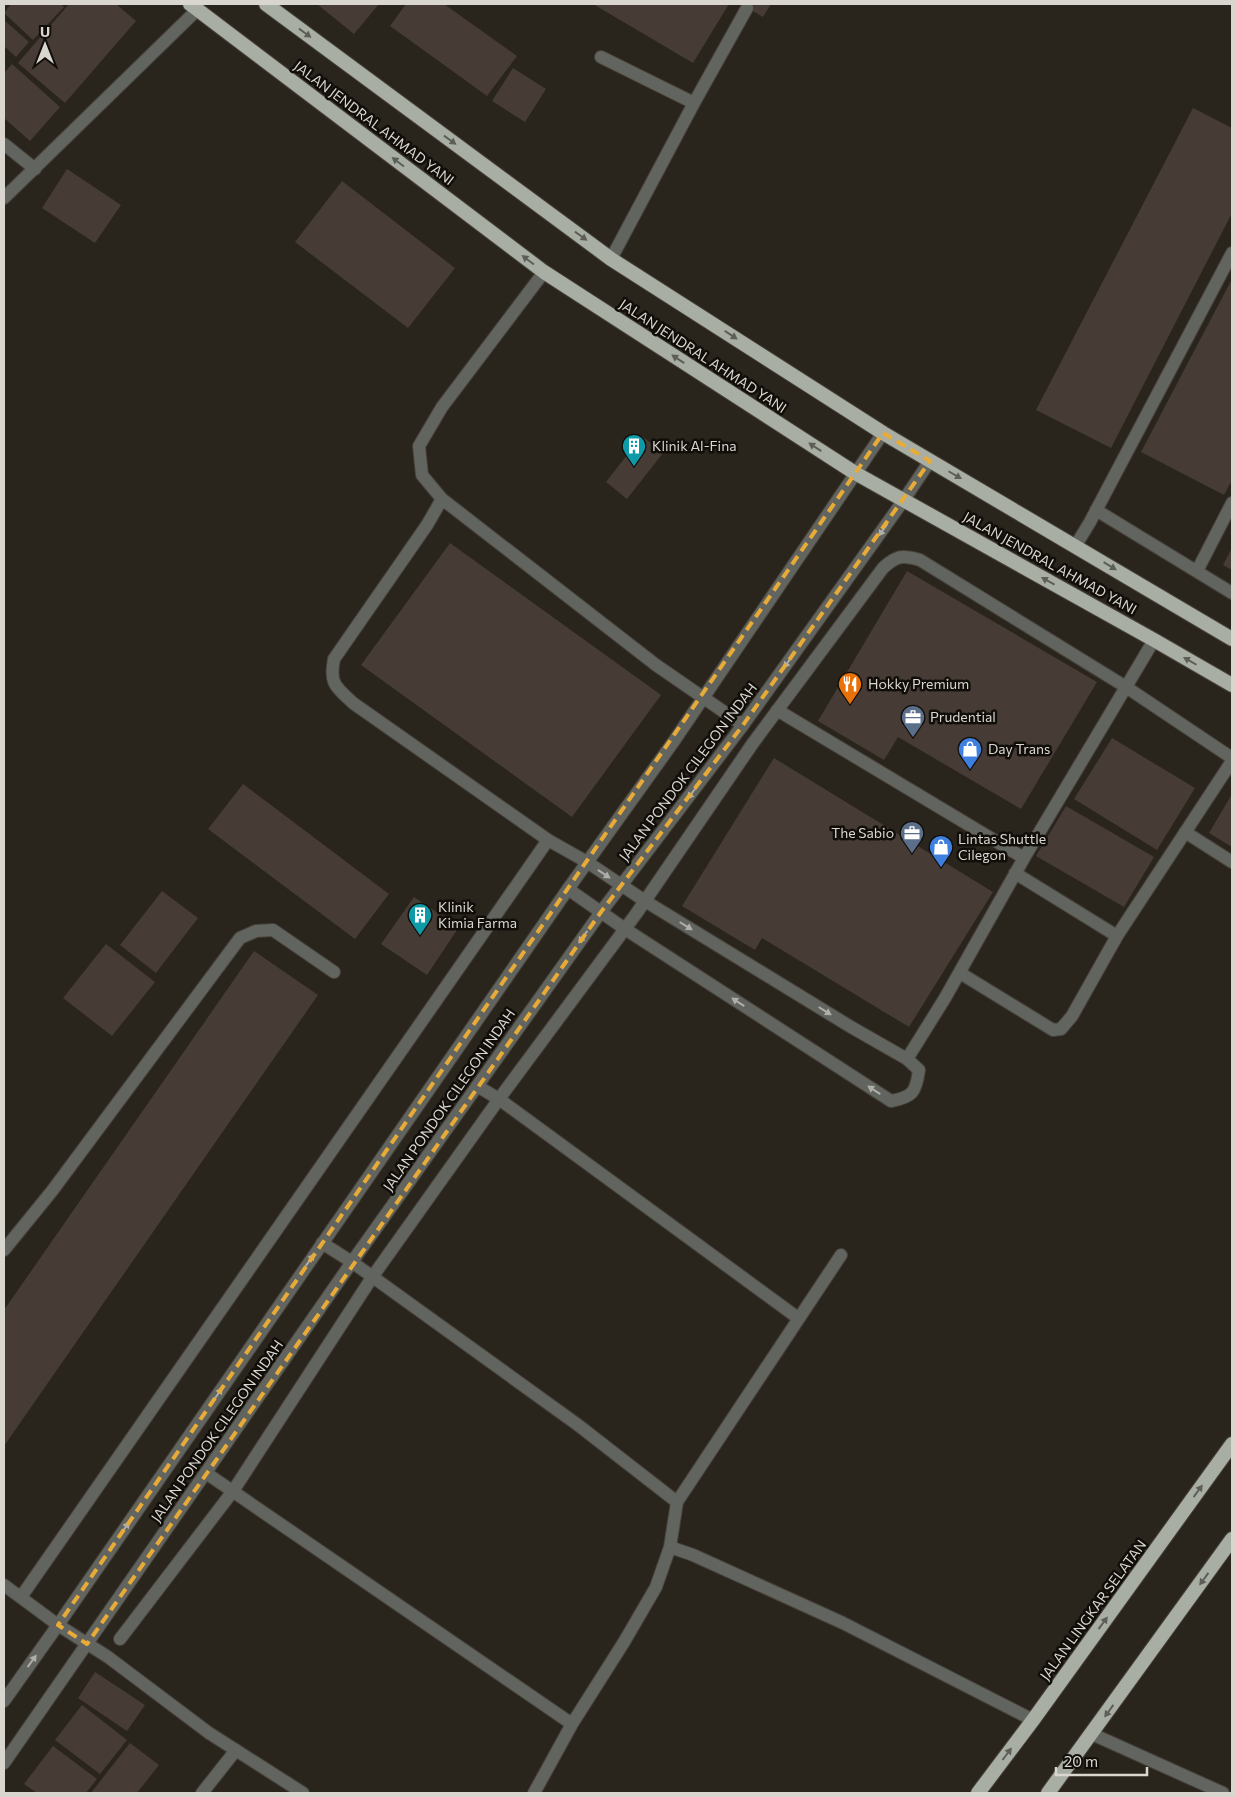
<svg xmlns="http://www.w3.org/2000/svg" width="1236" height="1797" font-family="Commissioner,sans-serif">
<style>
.building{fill:#463b35}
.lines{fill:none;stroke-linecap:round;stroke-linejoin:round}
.service-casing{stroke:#464139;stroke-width:14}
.minor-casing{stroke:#464139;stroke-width:14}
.tertiary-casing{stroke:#464139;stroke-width:14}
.trunk-casing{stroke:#464139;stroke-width:16}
.service{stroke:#61645f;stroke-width:12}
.minor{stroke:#61645f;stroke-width:12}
.tertiary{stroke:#61645f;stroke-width:12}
.trunk{stroke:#a8aea4;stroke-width:14}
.oneway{fill:#5c5e57}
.oneway2{fill:#afaea8}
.marked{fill:none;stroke:#e8ab37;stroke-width:4;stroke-dasharray:10 6;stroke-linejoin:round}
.labels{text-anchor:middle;stroke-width:5;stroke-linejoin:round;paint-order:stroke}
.street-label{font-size:14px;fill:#d9d6d0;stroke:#110e0a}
.poi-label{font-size:14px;fill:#d9d6d0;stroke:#110e0a;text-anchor:start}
</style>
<rect width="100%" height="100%" fill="#2a251c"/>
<path class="building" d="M11,4H61L64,7L33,40L4,13Z
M69,4H116L136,21L65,103L18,63Z
M317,4H379L354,34Z
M406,4H444L517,56L487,96L390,26Z
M593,4H729L693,63Z
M741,4H771L763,17Z
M4,20L29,42L16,57L4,46Z
M12,64L60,107L30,141L4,118V73Z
M513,68L546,89L525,122L492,101Z
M1193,108L1232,128V213L1111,448L1036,410Z
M67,169L121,205L95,243L42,208Z
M342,181L455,268L408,328L295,242Z
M1232,279V480L1224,495L1141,452Z
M642,436L663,453L627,499L606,482Z
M450,543L661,695L572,817L361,665Z
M1232,548V570L1223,565Z
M907,571L1097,682L1021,809L898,737L884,760L818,721Z
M1112,738L1195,788L1157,850L1074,799Z
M774,758L993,892L909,1027L762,938L755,950L682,906Z
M243,784L389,894L355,939L208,829Z
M1232,794V847L1209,833Z
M1066,806L1154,857L1124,907L1036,856Z
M162,891L198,918L156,973L120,945Z
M414,897L459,927L427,975L381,944Z
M106,944L155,982L112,1036L63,998Z
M254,951L318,995L4,1446V1310Z
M95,1672L145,1705L127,1731L78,1698Z
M82,1705L127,1740L100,1774L55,1740Z
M130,1743L159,1765L137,1793H91Z
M53,1746L97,1779L86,1793H37L24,1784Z"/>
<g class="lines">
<g class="service-casing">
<path id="service" d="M601,57L694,103
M4,144L35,169
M611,259L694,103L747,8
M442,499L422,475L419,446L442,407L544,272
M1096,510L1232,593
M1076,545L1090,522L1232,253
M1197,571L1232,503
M777,710L1024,858
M1185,832L1232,862
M548,840L587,862L645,901L851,1027L907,1059L919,1070C916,1092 913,1097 891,1101L625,929L568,889
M1015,873L1117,936
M960,973L1053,1030L1061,1029L1072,1016L1117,936L1232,761
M907,1059L945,998L1024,858L1154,640
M477,1086L499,1099L798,1318
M352,1262L578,1425L677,1502
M206,1473L572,1724
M670,1547L693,1555L843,1623L1033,1720
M21,1597L548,840L353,703C336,687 329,684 334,659L427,525L442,499L656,665L743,725
M120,1639L233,1491L373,1276L499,1099L636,914L753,743L883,568C897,555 903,555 920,560L1126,687L1232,758
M1092,1734L1223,1793
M534,1793L572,1724L624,1642L656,1587L670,1547L677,1502L841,1255"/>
</g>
<g class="minor-casing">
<path id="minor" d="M4,198L197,10
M4,1250L52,1191L240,938L256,931L273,930L334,972
M4,1585L58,1625L108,1657L209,1733L303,1793
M202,1793L236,1750"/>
</g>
<g class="tertiary-casing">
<path id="tertiary" d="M322,1243L352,1262
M4,1701L58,1625L568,889L674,741L883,433
M4,1763L352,1262L601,912L743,725L903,501L930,461"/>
</g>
<g class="trunk-casing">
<path id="trunk" d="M190,4L544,272L855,473L1154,640L1232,685
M266,4L611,259L883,433L1232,639
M978,1793L1033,1720L1232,1444
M1048,1793L1232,1539"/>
</g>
<use href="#service" class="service"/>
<use href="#minor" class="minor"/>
<use href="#tertiary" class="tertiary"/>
<use href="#trunk" class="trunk"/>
</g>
<defs><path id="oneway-solid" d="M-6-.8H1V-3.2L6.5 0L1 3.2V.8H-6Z" transform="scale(1.25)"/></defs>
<g class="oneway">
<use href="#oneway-solid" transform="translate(305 33) rotate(36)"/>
<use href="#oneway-solid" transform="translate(450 140) rotate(36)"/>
<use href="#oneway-solid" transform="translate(398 162) rotate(-143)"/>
<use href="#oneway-solid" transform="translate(581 236) rotate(36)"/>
<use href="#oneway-solid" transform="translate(528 260) rotate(-143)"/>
<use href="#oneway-solid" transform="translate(731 335) rotate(33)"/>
<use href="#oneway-solid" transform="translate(678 359) rotate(-147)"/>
<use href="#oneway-solid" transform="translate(815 447) rotate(-147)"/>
<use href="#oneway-solid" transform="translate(955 475) rotate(30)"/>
<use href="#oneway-solid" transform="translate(1110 566) rotate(31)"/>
<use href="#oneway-solid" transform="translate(1048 581) rotate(-151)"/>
<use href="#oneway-solid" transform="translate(1190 661) rotate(-150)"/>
<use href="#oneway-solid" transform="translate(1198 1491) rotate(-54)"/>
<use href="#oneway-solid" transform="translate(1204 1579) rotate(126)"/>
<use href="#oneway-solid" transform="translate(1103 1623) rotate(-54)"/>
<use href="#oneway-solid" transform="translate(1109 1711) rotate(126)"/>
<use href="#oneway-solid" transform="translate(1007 1754) rotate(-53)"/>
</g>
<g class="oneway2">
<use href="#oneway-solid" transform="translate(883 530) rotate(126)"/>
<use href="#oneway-solid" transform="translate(788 662) rotate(126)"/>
<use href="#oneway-solid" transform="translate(692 793) rotate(127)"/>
<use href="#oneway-solid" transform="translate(604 874) rotate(34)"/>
<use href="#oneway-solid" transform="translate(686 926) rotate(32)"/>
<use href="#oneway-solid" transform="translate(583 937) rotate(125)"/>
<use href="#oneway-solid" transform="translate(738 1002) rotate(-147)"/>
<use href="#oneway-solid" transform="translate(825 1011) rotate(32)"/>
<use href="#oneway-solid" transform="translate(874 1090) rotate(-147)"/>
<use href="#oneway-solid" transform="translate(310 1260) rotate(-55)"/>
<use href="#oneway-solid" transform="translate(218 1394) rotate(-55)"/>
<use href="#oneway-solid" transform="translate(125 1528) rotate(-55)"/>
<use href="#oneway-solid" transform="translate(32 1661) rotate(-54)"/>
</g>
<path class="marked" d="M883,433L930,461L743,725L601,912L87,1644L58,1625Z"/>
<defs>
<g id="building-pin" transform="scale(1.25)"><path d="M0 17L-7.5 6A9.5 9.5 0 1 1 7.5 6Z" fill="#0f9aa8" stroke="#110e0a"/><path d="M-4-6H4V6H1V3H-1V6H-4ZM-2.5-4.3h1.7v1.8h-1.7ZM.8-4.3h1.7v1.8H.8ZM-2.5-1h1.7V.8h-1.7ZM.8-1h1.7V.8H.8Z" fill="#fff"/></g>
<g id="restaurant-pin" transform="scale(1.25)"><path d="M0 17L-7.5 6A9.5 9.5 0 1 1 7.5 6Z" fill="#e8710a" stroke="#110e0a"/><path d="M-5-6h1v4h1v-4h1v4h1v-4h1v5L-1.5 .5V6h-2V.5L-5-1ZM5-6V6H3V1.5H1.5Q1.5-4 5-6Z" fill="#fff"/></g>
<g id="office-pin" transform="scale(1.25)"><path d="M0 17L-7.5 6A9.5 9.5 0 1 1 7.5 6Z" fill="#5c6f8a" stroke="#110e0a"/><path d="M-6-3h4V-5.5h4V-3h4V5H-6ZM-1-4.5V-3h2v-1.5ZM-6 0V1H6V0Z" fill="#fff"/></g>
<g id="shop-pin" transform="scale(1.25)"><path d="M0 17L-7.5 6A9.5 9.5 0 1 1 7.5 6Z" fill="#3f7fe0" stroke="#110e0a"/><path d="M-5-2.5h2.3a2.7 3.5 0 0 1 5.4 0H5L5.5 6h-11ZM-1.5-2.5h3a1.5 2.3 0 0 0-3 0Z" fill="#fff"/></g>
</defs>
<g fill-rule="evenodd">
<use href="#building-pin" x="634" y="446"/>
<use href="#restaurant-pin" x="850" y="684"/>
<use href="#office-pin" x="913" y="717"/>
<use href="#shop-pin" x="970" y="749"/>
<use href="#office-pin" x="912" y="833"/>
<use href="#shop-pin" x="941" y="847"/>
<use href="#building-pin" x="420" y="915"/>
</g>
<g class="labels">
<g class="street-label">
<text transform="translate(374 123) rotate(37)" y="5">JALAN JENDRAL AHMAD YANI</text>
<text transform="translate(703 356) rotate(33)" y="5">JALAN JENDRAL AHMAD YANI</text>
<text transform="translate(1050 563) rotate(29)" y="5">JALAN JENDRAL AHMAD YANI</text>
<text transform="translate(688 772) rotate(-53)" y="5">JALAN PONDOK CILEGON INDAH</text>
<text transform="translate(449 1100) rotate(-55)" y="5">JALAN PONDOK CILEGON INDAH</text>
<text transform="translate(217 1431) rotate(-55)" y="5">JALAN PONDOK CILEGON INDAH</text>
<text transform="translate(1093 1610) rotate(-54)" y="5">JALAN LINGKAR SELATAN</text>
</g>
<g class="poi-label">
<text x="652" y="451">Klinik Al-Fina</text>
<text x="868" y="689">Hokky Premium</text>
<text x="930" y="722">Prudential</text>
<text x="988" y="754">Day Trans</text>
<text x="894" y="838" text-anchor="end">The Sabio</text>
<text x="958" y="844">Lintas Shuttle<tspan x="958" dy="16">Cilegon</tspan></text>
<text x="438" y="912">Klinik<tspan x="438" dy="16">Kimia Farma</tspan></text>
</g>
</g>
<rect width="1236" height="1797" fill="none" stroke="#d9d6d0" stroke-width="10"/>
<g transform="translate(45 45)" stroke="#110e0a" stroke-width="4" paint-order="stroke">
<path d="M0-4L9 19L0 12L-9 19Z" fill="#d9d6d0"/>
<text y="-8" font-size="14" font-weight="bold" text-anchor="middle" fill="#d9d6d0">U</text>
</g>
<path d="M1056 1767v8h91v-8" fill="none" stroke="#d9d6d0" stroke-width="2.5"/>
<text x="1064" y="1767" font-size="15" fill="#d9d6d0" stroke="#110e0a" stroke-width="4" paint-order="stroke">20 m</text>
</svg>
